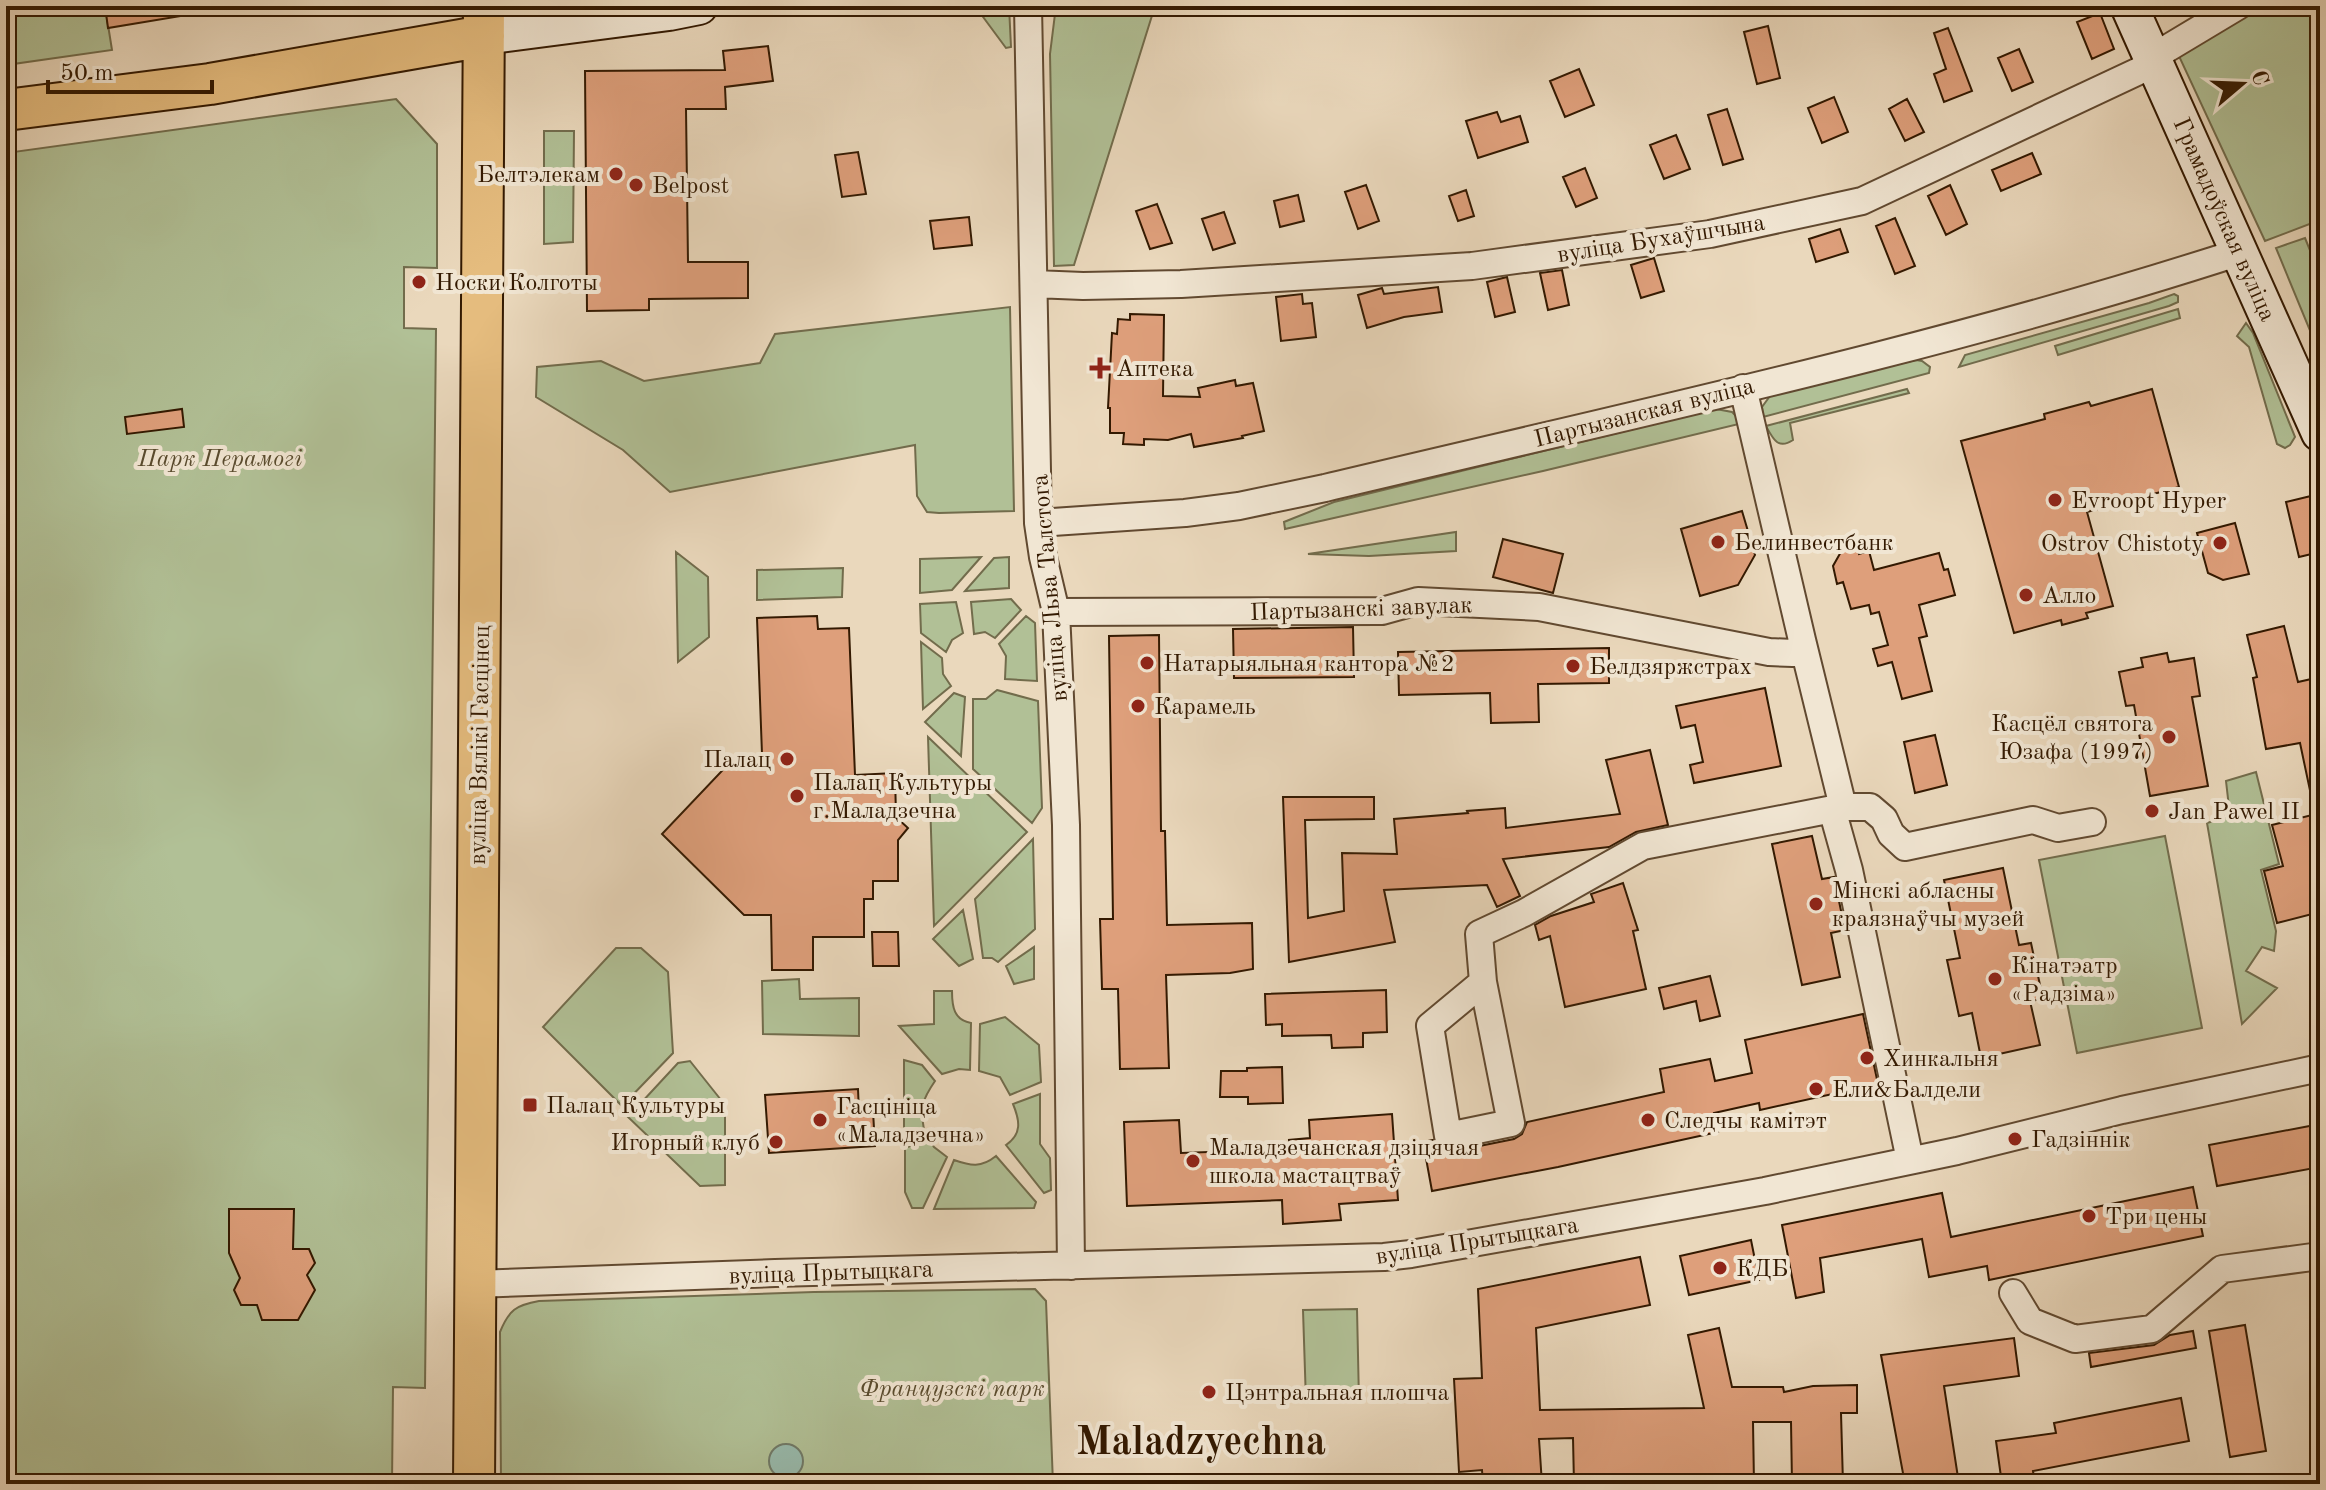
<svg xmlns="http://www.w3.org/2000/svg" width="2326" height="1490" font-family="'Old Standard TT',serif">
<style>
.green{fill:#b1c096;stroke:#726c4c;stroke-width:2}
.water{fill:#98baac;stroke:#707a68;stroke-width:2}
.building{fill:#de9f7b;stroke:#331901;stroke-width:2}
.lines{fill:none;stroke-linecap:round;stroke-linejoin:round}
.street-casing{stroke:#614930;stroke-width:30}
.secondary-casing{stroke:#331901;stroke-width:40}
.primary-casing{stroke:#331901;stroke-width:44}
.street{stroke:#f1e6d3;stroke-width:26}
.secondary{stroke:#f1e6d3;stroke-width:36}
.primary{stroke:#e5bc7e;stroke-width:40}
.poi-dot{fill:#8f2418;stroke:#f1e6d3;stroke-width:3}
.labels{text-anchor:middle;stroke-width:8;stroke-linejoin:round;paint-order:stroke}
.poi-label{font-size:24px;fill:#331901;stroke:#f1e6d3;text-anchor:start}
.street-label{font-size:24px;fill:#331901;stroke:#f1e6d3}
.park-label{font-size:24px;font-style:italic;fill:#594b2e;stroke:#f1e6d3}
.town-label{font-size:40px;font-weight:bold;fill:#331901;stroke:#f1e6d3}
</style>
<rect width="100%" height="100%" fill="#ead8bc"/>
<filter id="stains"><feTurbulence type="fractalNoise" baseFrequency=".0025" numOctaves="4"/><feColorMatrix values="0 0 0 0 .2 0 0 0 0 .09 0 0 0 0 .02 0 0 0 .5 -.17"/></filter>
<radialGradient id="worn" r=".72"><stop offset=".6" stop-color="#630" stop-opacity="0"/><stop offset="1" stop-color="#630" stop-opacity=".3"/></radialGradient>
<path class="green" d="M6,6H105L112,50L6,65Z
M975,6H1009L1011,47L1006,48Z
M1056,6H1155L1074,265L1054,266L1050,54Z
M2257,6H2320V220L2265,241L2178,54Z
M396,99L437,144V268L404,267V328L436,329L425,1388L393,1387L392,1484H6V153Z
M544,131H574L573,242L544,244Z
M2305,238L2320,275V329L2311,333L2276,248Z
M2174,294L2178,296V302L2169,306L1959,367L1965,355L2149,303Z
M1010,307L1014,511L939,513L927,512L917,496L915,445L670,492L623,450L536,397L537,367L601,361L644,381L760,363L775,334Z
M2178,309L2180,318L2058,355L2055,346Z
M2246,323L2253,333L2295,437L2290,445L2285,448L2277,444L2249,347L2237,336Z
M1916,360L1922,361L1930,367L1929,373L1763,417L1762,407L1770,396L1780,391Z
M1907,389L1909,393L1790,423L1793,440C1778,450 1773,439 1766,426Z
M1716,409L1732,412L1743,423L1543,471L1285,529L1284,522L1334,502Z
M1456,532V551L1369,556L1308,554Z
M676,552L708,577L709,637L678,662Z
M981,557L952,590L920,593V559Z
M1009,557V588L965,591L994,558Z
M843,568L842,597L757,600V570Z
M1011,599L1021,610L995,638L985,632L974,634L971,602Z
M956,602L963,633L952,640L946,652L921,633L920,604Z
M1026,616L1035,623L1037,681L1005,679L1006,656L999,644Z
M921,642L942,658L943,674L951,686L923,709Z
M997,690L1038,701L1042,808L1032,823L973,769V699H986Z
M954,693L965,697L961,756L925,722Z
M928,737L1027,832L934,926Z
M2256,772L2279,864L2261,870L2276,931L2274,951L2262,947L2246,971L2277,988L2242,1024L2207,823L2230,816L2226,781Z
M2165,836L2202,1028L2077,1053L2039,860Z
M1033,839L1035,929L998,962L992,958H983L975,899Z
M963,910L973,959L959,966L933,939Z
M1034,947V979L1014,984L1006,966Z
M616,948H641L668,972L673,1053L622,1106L543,1027Z
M799,979L800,999L859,998V1036L763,1034L762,981Z
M934,991H952C952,1007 954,1020 971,1023L970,1070L959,1069L942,1074L899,1026L934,1024Z
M1005,1017L1039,1045L1041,1082L1010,1095L1000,1077L979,1071L980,1024Z
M904,1060L922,1065L935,1081C922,1100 920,1107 924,1130L904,1138Z
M690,1061L725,1105V1185L700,1186L628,1117L678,1063Z
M1040,1094V1144L1050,1158L1051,1190L1044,1193L1006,1145C1022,1134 1020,1121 1013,1104Z
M929,1139L934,1147L947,1157L923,1208H912L905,1192V1148Z
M996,1156L1036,1202L1034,1208L934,1209L954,1160C971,1166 981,1168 996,1156Z
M1035,1289L1046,1301L1053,1484H501L500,1332C509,1310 516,1305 539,1301L814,1292Z
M1357,1309L1359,1401L1306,1402L1303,1310Z"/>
<path class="water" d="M769 1461a17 17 0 1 1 34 0a17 17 0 1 1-34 0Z"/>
<path class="building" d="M105,6H180L181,16L108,28Z
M2100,13L2114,49L2092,59L2077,22Z
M1768,26L1780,78L1757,84L1744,32Z
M1948,28L1972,91L1944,102L1934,74L1946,69L1934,33Z
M768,46L773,81L725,87L726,109H686L688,262H748V298L649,299V310L587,311L585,71L725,70L723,51Z
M2019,49L2033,82L2012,91L1998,58Z
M1579,69L1594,105L1565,117L1550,81Z
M1834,97L1848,132L1822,143L1808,108Z
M1907,99L1924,132L1905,141L1889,109Z
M1727,109L1743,159L1723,165L1708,115Z
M1497,112L1501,122L1520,116L1528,142L1478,158L1466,121Z
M1676,135L1690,169L1664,179L1650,145Z
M858,152L866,194L842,197L835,155Z
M2032,153L2041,174L2001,191L1992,170Z
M1585,168L1597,198L1576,207L1563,177Z
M1366,185L1379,221L1358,229L1345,192Z
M1950,185L1967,224L1946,235L1928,196Z
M1466,190L1474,216L1458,221L1449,196Z
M1298,195L1304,221L1280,227L1274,201Z
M1157,204L1172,243L1150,249L1136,211Z
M1224,212L1235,243L1213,250L1202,219Z
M969,217L972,245L934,249L930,221Z
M1895,218L1915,266L1895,274L1876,226Z
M1840,229L1848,252L1816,262L1809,239Z
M1654,258L1664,291L1641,298L1631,265Z
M1562,270L1569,305L1548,310L1540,273Z
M1507,277L1515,312L1495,317L1487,282Z
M1438,287L1442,312L1404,317L1367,328L1358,295L1382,288L1384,294Z
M1302,294L1303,304L1312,303L1316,337L1281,341L1276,297Z
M1130,314L1164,315L1163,396L1200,397L1198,388L1235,380L1236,386L1253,383L1264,431L1242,436L1243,438L1194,447L1191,434L1168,440L1144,439V445L1123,444L1124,433H1110V408H1108L1112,333L1117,334L1118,319L1130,320Z
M2152,389L2179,487L2087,512L2113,606L2086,613L2088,618L2062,625L2061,620L2014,633L1961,441L2045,419L2044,414L2089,402L2091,406Z
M182,409L184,427L127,434L125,417Z
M2315,495L2320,518V552L2299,557L2286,502Z
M1742,511L1755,555L1738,585L1700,596L1681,529Z
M2235,523L2249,574L2223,580L2208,573L2197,533Z
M1503,539L1563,554L1553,593L1493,577Z
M1857,545L1859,554L1869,551L1874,570L1939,553L1944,570L1948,569L1955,595L1919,605L1927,636L1919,638L1932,691L1902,699L1892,662L1878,666L1873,649L1888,645L1879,612L1871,614L1869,605L1851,609L1843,582L1837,584L1833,566L1842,550Z
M817,616L818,629L849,628L855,775L895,773L896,817L908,828L898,840V881H873V899H864V937H813V970H772L771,915H744L662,834L737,755L762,754L757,618Z
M2284,626L2298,682L2320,677V799L2312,800L2300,743L2266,749L2253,678L2257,677L2247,635Z
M1353,627L1354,677L1234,678L1233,629Z
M1159,635L1161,831H1165L1167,925L1252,923L1253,969L1230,973L1166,975L1169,1068L1120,1069L1118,989H1102L1100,919H1113L1109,636Z
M1609,648V683L1538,684L1539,722L1491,723L1490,693L1399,695L1398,652Z
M2167,653L2169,662L2194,658L2200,696L2192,697L2208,786L2150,796L2134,705L2126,706L2119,672L2143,667L2141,658Z
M1765,688L1781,766L1694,783L1690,765L1703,762L1695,725L1681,728L1676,706Z
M1935,735L1947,785L1915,793L1904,742Z
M1650,750L1668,825L1636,832L1609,847L1503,859L1520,896L1497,907L1487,885L1384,890L1395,942L1289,962L1283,797H1374V819L1305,820L1308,918L1344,911L1342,853L1397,854L1394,819L1468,813L1467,811L1505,808L1506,828L1620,814L1606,760Z
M2320,813V912L2277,923L2264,871L2283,866L2272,825Z
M1812,836L1822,879L1834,877L1845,930L1831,933L1840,977L1802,985L1772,844Z
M2003,868L2019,945L2031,943L2043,999L2030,1001L2040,1045L1981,1058L1972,1013L1959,1016L1947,960L1960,958L1944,880Z
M1623,883L1638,930L1633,931L1646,989L1565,1007L1550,936L1539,940L1535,925L1551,916L1594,902L1591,894Z
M872,932H898L899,966H873Z
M1710,976L1720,1016L1700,1021L1696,1001L1664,1009L1659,988Z
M1386,990L1387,1032L1363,1033V1047L1332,1048L1331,1035L1282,1036V1024L1266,1025L1265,994Z
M1863,1014L1878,1084L1760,1110L1759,1103L1714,1113L1718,1132L1558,1167L1432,1191L1423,1142L1433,1140L1436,1147L1442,1151L1450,1152L1514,1139L1522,1134L1527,1122L1664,1092L1660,1069L1710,1059L1715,1081L1752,1073L1745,1040Z
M1282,1067L1283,1103L1248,1104V1097H1220L1221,1071H1247V1068Z
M858,1089L859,1112L873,1111L875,1146L769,1153L765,1095Z
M1392,1114L1398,1200L1339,1204L1341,1220L1283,1224L1282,1200L1127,1206L1124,1122L1179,1120L1181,1153L1290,1149L1289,1140L1310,1138L1309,1120Z
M2320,1124V1167L2217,1186L2209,1145Z
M2193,1187L2203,1236L1989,1280L1987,1266L1929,1277L1922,1239L1820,1258L1824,1292L1796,1298L1782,1225L1942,1193L1951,1237Z
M229,1209H294L293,1249H309L315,1263L307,1275L315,1290L298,1320H262L257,1305H241L234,1290L240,1278L229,1253Z
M1751,1240L1759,1280L1689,1295L1680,1256Z
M1640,1257L1650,1305L1536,1328L1540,1410L1704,1408L1688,1335L1719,1328L1732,1387H1783L1784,1392L1813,1386L1857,1385V1413H1841L1843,1484H1792L1791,1422H1753L1754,1484H1574L1573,1438L1539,1439L1542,1484H1483L1482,1470L1459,1472L1454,1379L1482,1378L1478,1289Z
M2245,1325L2266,1451L2230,1457L2209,1331Z
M2193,1331L2196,1348L2091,1367L2089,1353L2154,1345L2170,1335Z
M2014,1338L2019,1376L1944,1386L1959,1484H1905L1881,1355Z
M2181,1398L2189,1441L2033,1471L2035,1484H2002L1996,1441L2056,1433L2054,1423Z"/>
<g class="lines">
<g class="street-casing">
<path id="street" d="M1028,6L1038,523L1043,557L1056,612L1066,825L1071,1266
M1034,284L1083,286L1181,284L1472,266L1710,234L1862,201L2141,70L2163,51L2238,6
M1743,388L1802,640L1843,807
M1038,523L1185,513L1239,506L1325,488C1631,415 1941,349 2240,252
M1056,612L1382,611L1418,601L1539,607L1769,652L1793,653L1804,649
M1832,809L1849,870L1910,1160
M1483,982L1430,1026L1448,1136L1511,1123L1483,982L1479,934L1524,913L1643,846L1843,807H1870L1884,819L1891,834L1905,847L2033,820L2058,828L2092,822
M474,1284L775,1273L1384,1257L1411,1254L1765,1191L1957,1151L2122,1110L2320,1068
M2013,1293L2030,1321L2075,1339L2152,1329L2222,1269L2320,1256"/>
</g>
<g class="secondary-casing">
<path id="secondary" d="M2129,6L2320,433
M484,36L669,12L699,6"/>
</g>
<g class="primary-casing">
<path id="primary" d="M6,110L210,84L484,36
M474,1484L484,6"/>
</g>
<use href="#street" class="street"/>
<use href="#secondary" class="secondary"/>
<use href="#primary" class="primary"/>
</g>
<g class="poi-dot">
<circle cx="616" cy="174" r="8"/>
<circle cx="636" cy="185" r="8"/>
<circle cx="419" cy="282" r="8"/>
<path d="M1096 356h8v8h8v8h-8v8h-8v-8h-8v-8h8z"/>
<circle cx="2055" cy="500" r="8"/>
<circle cx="1718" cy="542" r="8"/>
<circle cx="2220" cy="543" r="8"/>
<circle cx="2026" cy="595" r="8"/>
<circle cx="1147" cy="663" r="8"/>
<circle cx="1573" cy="666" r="8"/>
<circle cx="1138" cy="706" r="8"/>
<circle cx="2169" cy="737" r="8"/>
<circle cx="787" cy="759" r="8"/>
<circle cx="797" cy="796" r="8"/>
<circle cx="2152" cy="811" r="8"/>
<circle cx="1816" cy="904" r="8"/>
<circle cx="1995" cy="979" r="8"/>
<circle cx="1867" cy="1058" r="8"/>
<circle cx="1816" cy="1089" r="8"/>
<rect x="522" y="1097" width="16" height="16" rx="4"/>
<circle cx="820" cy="1120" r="8"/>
<circle cx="1648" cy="1120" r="8"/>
<circle cx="2015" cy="1139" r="8"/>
<circle cx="776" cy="1142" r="8"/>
<circle cx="1193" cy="1161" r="8"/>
<circle cx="2089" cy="1216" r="8"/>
<circle cx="1720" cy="1268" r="8"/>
<circle cx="1209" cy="1392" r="8"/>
</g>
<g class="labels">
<g class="poi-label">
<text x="600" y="182" text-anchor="end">Белтэлекам</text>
<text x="652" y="193">Belpost</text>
<text x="435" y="290">Носки Колготы</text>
<text x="1116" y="376">Аптека</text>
<text x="2071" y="508">Evroopt Hyper</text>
<text x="1734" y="550">Белинвестбанк</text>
<text x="2204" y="551" text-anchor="end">Ostrov Chistoty</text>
<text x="2042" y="603">Алло</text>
<text x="1163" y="671">Натарыяльная кантора №2</text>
<text x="1589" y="674">Белдзяржстрах</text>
<text x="1154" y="714">Карамель</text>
<text x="2153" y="731" text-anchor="end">Касцёл святога<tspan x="2153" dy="28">Юзафа (1997)</tspan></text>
<text x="771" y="767" text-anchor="end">Палац</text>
<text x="813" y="790">Палац Культуры<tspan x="813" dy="28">г.Маладзечна</tspan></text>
<text x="2168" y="819">Jan Pawel II</text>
<text x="1832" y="898">Мінскі абласны<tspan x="1832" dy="28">краязнаўчы музей</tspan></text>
<text x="2011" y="973">Кінатэатр<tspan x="2011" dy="28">«Радзіма»</tspan></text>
<text x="1883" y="1066">Хинкальня</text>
<text x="1832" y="1097">Ели&amp;Балдели</text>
<text x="546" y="1113">Палац Культуры</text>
<text x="836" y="1114">Гасцініца<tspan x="836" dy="28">«Маладзечна»</tspan></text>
<text x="1664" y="1128">Следчы камітэт</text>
<text x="2031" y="1147">Гадзіннік</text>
<text x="760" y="1150" text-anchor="end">Игорный клуб</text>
<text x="1209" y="1155">Маладзечанская дзіцячая<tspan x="1209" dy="28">школа мастацтваў</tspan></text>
<text x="2105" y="1224">Три цены</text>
<text x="1736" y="1276">КДБ</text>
<text x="1225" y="1400">Цэнтральная плошча</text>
</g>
<g class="street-label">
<text transform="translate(2225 219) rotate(66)" y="8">Грамадоўская вуліца</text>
<text transform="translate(1661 238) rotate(-9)" y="8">вуліца Бухаўшчына</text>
<text transform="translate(1644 412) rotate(-14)" y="8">Партызанская вуліца</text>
<text transform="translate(1049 588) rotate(-95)" y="8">вуліца Льва Талстога</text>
<text transform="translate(1361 608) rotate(-2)" y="8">Партызанскі завулак</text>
<text transform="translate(479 745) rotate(-89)" y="8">вуліца Вялікі Гасцінец</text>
<text transform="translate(1477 1240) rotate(-9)" y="8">вуліца Прытыцкага</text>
<text transform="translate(831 1272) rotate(-2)" y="8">вуліца Прытыцкага</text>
</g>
<g class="park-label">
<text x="220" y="466">Парк Перамогі</text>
<text x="952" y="1396">Французскі парк</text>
</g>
<g class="town-label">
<text x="1201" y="1454">Maladzyechna</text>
</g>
</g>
<rect width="2326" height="1490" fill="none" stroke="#ead8bc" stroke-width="32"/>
<rect x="8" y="8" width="2310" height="1474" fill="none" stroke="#331901" stroke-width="4"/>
<rect x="16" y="16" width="2294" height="1458" fill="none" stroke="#331901" stroke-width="2"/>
<g transform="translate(2242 84) rotate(71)" stroke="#f1e6d3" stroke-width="6" paint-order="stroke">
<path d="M0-6L14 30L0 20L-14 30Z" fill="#331901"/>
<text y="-12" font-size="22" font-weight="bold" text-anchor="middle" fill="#331901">С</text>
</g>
<path d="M48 80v12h164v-12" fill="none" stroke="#331901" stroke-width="4"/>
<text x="60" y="80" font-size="24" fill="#331901" stroke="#f1e6d3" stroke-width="6" paint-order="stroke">50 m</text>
<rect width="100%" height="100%" filter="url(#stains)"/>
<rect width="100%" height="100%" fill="url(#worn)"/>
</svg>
